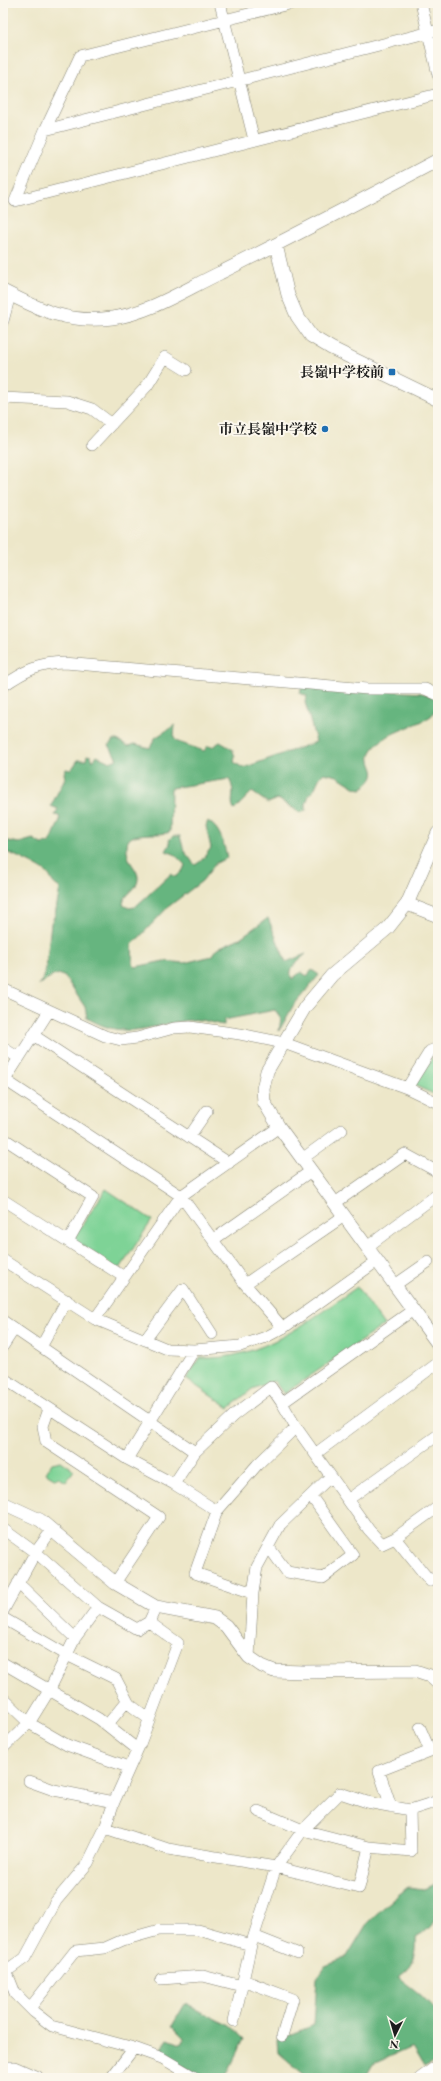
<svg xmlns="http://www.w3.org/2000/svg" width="441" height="2081" font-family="'EB Garamond','Noto Serif JP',serif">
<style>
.green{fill:#7ed396;stroke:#4d7859}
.forest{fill:#66b57f;stroke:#41684e}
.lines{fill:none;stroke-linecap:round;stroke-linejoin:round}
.minor-casing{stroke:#848272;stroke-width:12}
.tertiary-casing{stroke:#848272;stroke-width:14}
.minor{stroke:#fff;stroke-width:11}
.tertiary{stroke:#fff;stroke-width:13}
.poi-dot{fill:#1f6fb2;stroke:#fbf7ec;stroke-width:1.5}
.labels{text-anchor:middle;stroke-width:4;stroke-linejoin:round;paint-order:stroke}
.poi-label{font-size:14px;font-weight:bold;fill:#1c1c1c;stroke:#fbf7ec;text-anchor:end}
</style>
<rect width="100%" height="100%" fill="#fbf7ec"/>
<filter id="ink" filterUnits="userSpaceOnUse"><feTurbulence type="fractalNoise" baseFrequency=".025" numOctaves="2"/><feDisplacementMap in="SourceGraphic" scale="8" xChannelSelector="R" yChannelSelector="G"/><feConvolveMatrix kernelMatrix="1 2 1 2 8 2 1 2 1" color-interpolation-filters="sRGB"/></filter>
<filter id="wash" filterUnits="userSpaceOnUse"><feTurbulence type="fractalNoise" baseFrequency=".012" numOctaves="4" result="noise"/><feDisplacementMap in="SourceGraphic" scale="16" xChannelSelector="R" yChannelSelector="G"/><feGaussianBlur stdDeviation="0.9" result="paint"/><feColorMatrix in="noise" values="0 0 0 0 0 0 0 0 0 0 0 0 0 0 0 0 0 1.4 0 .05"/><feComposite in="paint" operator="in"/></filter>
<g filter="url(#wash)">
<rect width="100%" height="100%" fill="#ede7c9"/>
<path class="green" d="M438,1053V1096L416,1086L415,1083L435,1054Z
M106,1189L152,1220L119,1270L73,1239Z
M357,1287L384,1325L284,1394L274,1381L252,1389L229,1408L186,1379L200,1358C261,1361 310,1320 357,1287Z
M61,1461L74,1470L66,1482L58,1477L56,1479L46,1473L52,1463Z"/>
<path class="forest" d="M302,686L422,693L436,698C437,706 436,710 431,716C414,728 386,731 373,749C361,766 388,771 361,789L356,788L337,776L324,773C316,779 317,790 309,795L306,804V810L301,813L278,799L268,803L252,792L234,810C229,800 237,793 229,779L171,788L170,832C158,837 128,829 127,845C125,863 139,868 138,879C138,890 123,894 123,905L129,908L135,907L171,874L176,877L183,870L185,865L174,854L166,851L170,844L169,840L173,836H180L184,851L195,865L201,861L211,848L206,826L208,821C221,829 224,844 227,858L216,863L202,881L168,907L132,945L133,964L135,967L164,961L184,963L212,956L218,948L240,938L268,918L286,962L306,954C298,961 287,968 292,979L301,972L307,976L312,970L319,975L293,1006L279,1031L281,1018L275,1010L224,1020V1025C213,1024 201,1018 191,1020C149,1024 128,1042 87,1018L85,1007L65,977L59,974L53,976L38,985L43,979L46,968L51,923L55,915L60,888C50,882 53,880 48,874C43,868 11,853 3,851V840L19,843L33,839L41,844L50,843L60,820L59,816L55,815L58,809L51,806L65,778L64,773L66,769L71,770L78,760H86L87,755L91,756L93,761L97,756L110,762L117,759L109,745L113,740H117L128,746L135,744L150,748L155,738L175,725L174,738L178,742L204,751L208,746L212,747L220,742L232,749L235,756L234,762L243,768L316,742L305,702L307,696L300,693Z
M438,1882C438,1908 441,1925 416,1937C417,1955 415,1967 398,1977L422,1996L438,2013V2060L424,2067L412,2047L373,2064L365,2078H308L279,2053L278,2040L314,2025L317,1978L325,1966L346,1958L368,1922L384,1907L408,1887L424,1889Z
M185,2004L230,2026L244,2039L225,2078H203L159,2053L168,2039L181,2044L184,2038L172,2026Z"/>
</g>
<g filter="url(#ink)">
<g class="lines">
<g class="minor-casing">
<path id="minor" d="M220,3L254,140
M293,3L80,56L45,130L438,30
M421,3L438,75
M15,201L438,94
M15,201L45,130
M3,321L10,295
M3,398L67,401L92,409L112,424
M92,445L147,386L165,357L186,370
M3,686C25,671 38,664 65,663L367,689H425L438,695
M3,989L105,1036L121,1040L137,1038L174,1028L190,1027L240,1034L284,1043L407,1088L438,1103
M33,1035L229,1163
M3,1048L19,1058
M5,1080L181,1196L245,1284L283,1328
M3,1083L49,1011
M407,1088L430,1051L438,1048
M189,1137L207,1111
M3,1138L93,1197L68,1241
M302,1159L342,1130
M3,1200L124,1277
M335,1203L405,1154L438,1172
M213,1240L311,1171
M367,1247L438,1194
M3,1260L95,1319L167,1349L194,1350L240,1346L266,1337L283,1328L377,1261
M245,1284L344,1216
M395,1285L428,1262
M413,1310L282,1403L296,1427L369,1530L382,1544L395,1538L430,1581L438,1576
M95,1319L181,1196L279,1127
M3,1321L195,1452
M145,1340L183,1289L212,1334
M3,1346L14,1329
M41,1347L67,1300
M3,1378L127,1459L174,1484L217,1511
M49,1409L43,1426L46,1442L159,1517L115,1583
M315,1454L438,1363
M127,1459L194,1350
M174,1484L195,1452L234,1415L271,1387L282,1403
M349,1499L438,1435
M3,1529L40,1556L98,1607
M395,1538L438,1507
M268,1546L287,1572L323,1578L353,1555L311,1496
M18,1583L75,1638
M253,1593L195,1573L217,1511L257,1465L296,1427
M3,1611L35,1553L52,1530
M3,1618L67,1655L116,1679L129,1704L149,1719
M249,1657L253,1593L257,1567L280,1525L330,1477
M3,1663L99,1719L137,1749
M3,1698L29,1723L67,1745L128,1767
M107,1725L127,1701
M420,1728L430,1751
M3,1748L29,1723L50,1689L75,1638L98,1607L137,1629L149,1622L156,1607
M29,1781L54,1790L114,1802
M391,1807L379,1771L438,1748
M105,1828L168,1849L276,1867L303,1830L340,1793L367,1802L410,1810L438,1801
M369,1847L411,1851L410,1810
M254,1936L297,1953
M3,1963L15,1993L34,2012L52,2026L134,2048L162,2058L196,2078
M3,1974L25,1958L56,1901L88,1863L105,1828L114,1802L140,1744L178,1643L149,1622
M161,1979L203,1976L242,1986
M243,1980L293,1999L282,2036
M30,2008L75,1951L105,1948L123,1940L159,1930H198L251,1945
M234,2021L251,1945L276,1867L359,1888L369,1847L303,1830L258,1811
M111,2078L134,2048
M420,2078L438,2065"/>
</g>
<g class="tertiary-casing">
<path id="tertiary" d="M276,245L288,295L297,316L311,336L331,348L438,400
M3,291C40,310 69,324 112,318C150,313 186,289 220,273C294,236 366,198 438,160
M438,833L407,904L388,928L332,975L305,1007L267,1071L263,1089L264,1102L279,1127L438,1344
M407,904L438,916
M3,1503L40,1520L115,1583L156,1607L215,1618L226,1626L249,1657L262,1666L274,1671L303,1672L415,1671L430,1676L438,1683
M3,2068H14L37,2078"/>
</g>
<use href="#minor" class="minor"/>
<use href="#tertiary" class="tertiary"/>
</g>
</g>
<g class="poi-dot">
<rect x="388" y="368" width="8" height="8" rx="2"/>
<circle cx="325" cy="429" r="4"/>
</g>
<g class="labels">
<g class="poi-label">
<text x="384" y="377">長嶺中学校前</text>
<text x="317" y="434">市立長嶺中学校</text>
</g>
</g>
<rect width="441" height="2081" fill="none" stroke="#fbf7ec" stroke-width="16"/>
<g transform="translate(395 2035) rotate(185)" stroke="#fbf7ec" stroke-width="3" paint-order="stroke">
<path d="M0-3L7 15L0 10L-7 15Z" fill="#1c1c1c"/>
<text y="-6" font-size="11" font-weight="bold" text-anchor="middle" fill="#1c1c1c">N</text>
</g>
</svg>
